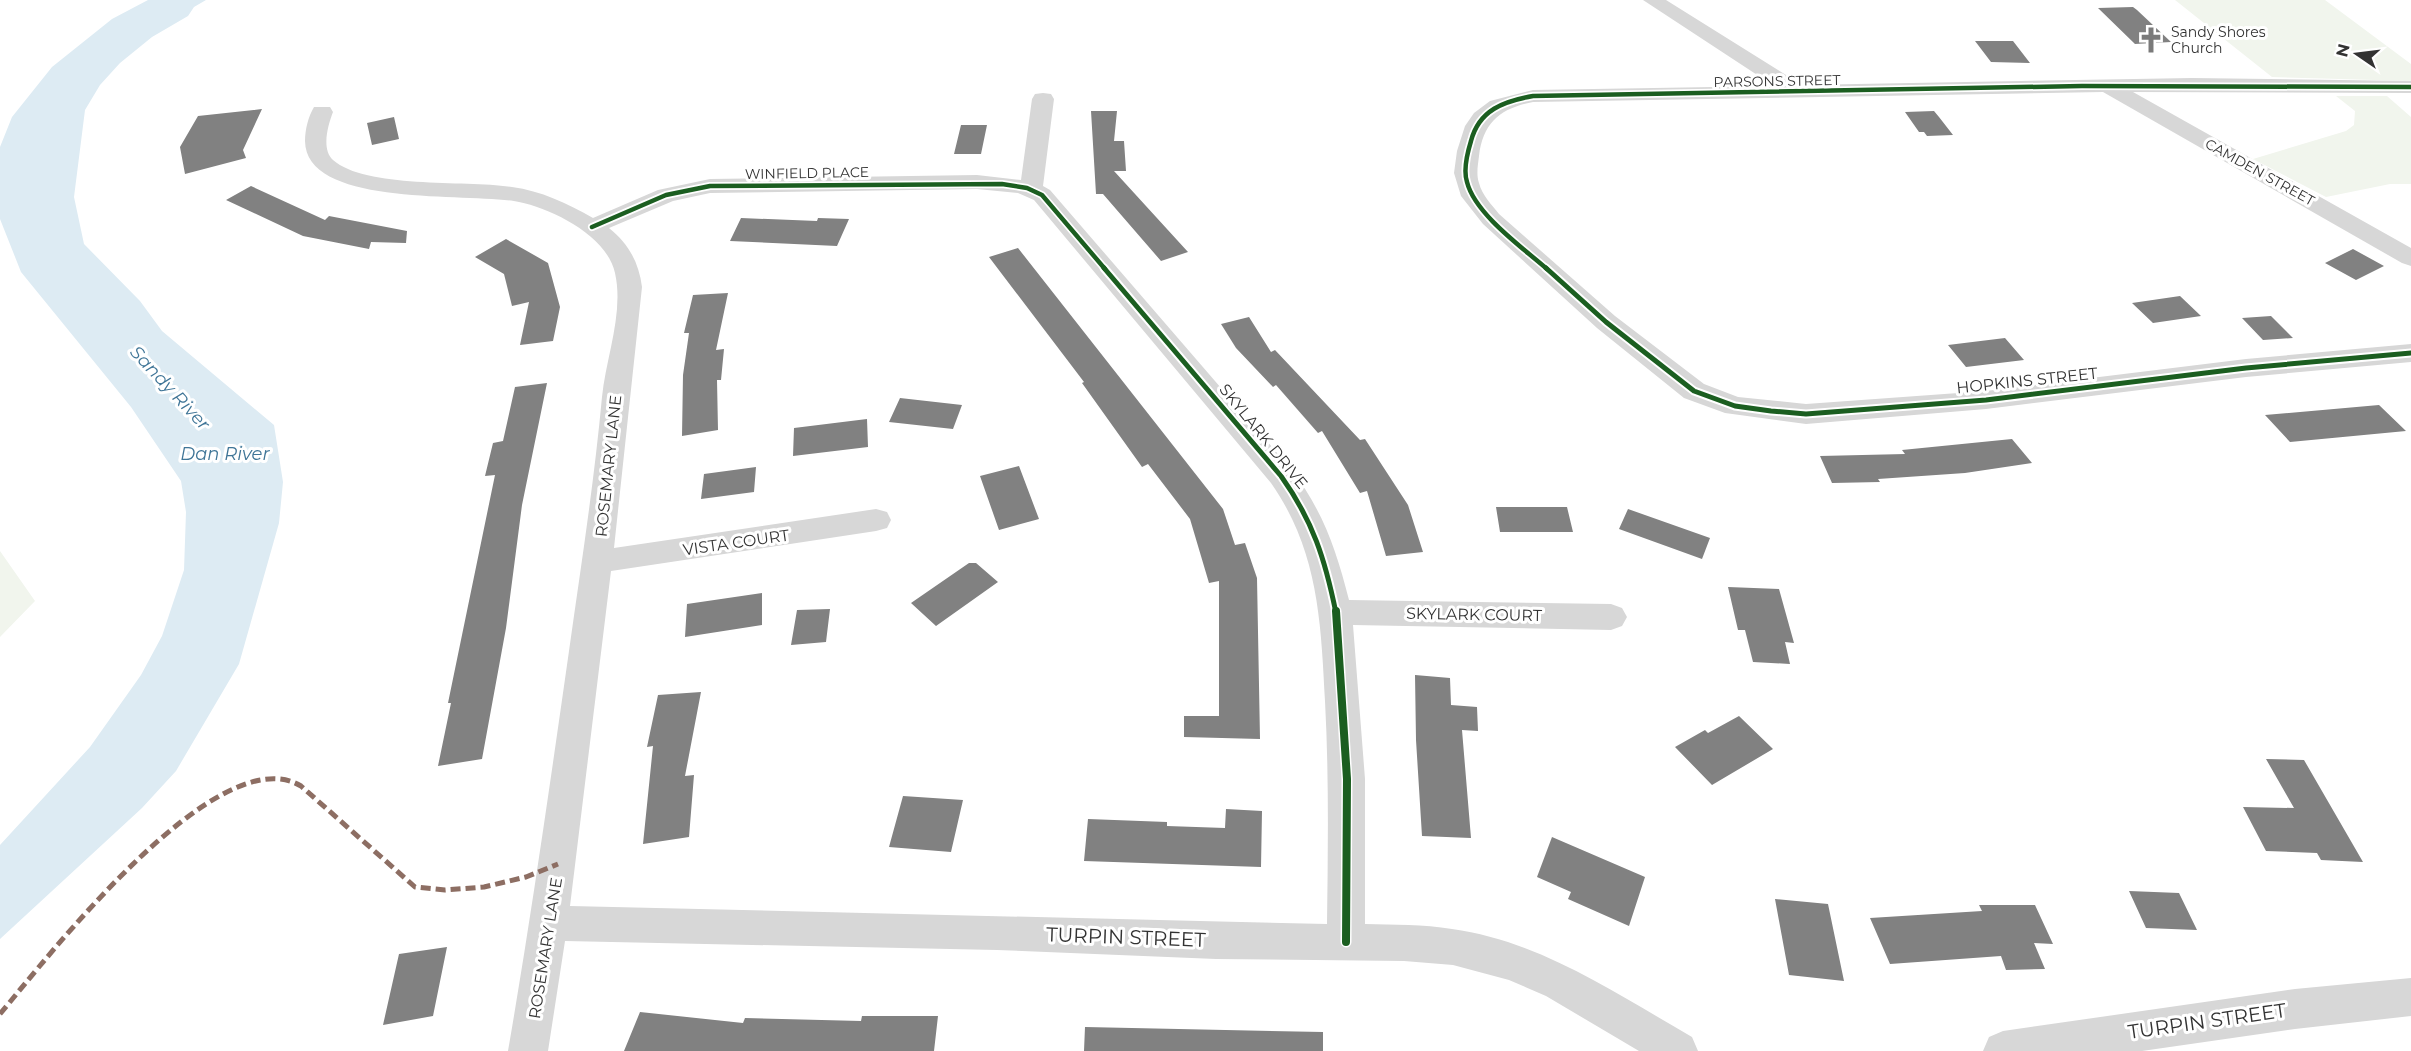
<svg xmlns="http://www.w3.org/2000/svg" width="2411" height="1051" font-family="Montserrat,sans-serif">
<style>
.green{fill:#f1f5ed}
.water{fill:#ddebf3}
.building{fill:#818181}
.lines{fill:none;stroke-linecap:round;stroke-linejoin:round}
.minor{fill:#d7d7d7;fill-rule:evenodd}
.quiet{stroke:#8d6e63;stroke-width:5;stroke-dasharray:10 5;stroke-linecap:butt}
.cycleway-far2-casing{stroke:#fff;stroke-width:8}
.cycleway-far1-casing{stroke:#fff;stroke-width:9}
.cycleway-casing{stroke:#fff;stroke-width:11}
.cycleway-far2{stroke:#1b5e20;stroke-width:4.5}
.cycleway-far1{stroke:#1b5e20;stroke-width:5}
.cycleway{stroke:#1b5e20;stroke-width:8}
.labels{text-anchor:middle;stroke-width:6;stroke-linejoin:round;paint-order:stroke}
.far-poi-label{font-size:14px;fill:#333;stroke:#fff;text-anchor:start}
.far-street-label{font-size:14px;fill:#333;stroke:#fff}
.street-label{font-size:16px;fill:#333;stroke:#fff}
.water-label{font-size:18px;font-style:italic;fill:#3f7597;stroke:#fff}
.near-street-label{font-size:20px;fill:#333;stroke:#fff}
</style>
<rect width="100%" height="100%" fill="#fff"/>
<path class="green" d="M2175,0H2325L2411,64V81L2272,77Z
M2336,96H2387L2411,117V184H2390L2326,197L2253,159L2346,131L2354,125L2355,111Z
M0,551L35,601L0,637Z"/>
<path class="water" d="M148,0H206L194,7L188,16L152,37L120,63L100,85L85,110L74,197L84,244L140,301L162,331L274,425L283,482L279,523L239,664L176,771L142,808L0,939V845L90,747L141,675L162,636L184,570L186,512L181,481L131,407L21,272L0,219V147L12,117L52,67L112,19Z"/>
<path class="building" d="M2133,7L2137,10L2171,42L2135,44L2098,8Z
M1975,41H2013L2030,63L1991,62Z
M262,109L243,150L246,158L185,174L180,147L198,116Z
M1091,111H1117L1114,141H1124L1126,171H1114L1188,252L1161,261L1103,194H1096Z
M1934,111L1939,117L1953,135L1927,136L1924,132H1919L1905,112Z
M394,117L399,139L372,145L367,123Z
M961,125H987L981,154H954Z
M251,186L325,220L329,216L407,231L406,243L371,242L369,249L303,236L226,200Z
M741,218L817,221L818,218L849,219L837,246L730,241Z
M506,239L548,263L560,307L553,341L520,345L529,302L512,306L504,274L475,257Z
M1018,248L1223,509L1235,545L1245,543L1257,578L1260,739L1184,737V716H1219V581L1209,583L1190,519L1148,464L1142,467L1082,383L1084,382L989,257Z
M2353,249L2384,266L2356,280L2325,263Z
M728,293L716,350L724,349L721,380H717L718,430L682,436L683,375L689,333H684L693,295Z
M2180,296L2201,316L2153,323L2132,303Z
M2271,316L2293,338L2263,340L2242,318Z
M1249,317L1271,352L1275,350L1360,440L1365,439L1408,505L1423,552L1386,556L1367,491L1360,493L1322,431L1318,433L1276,385L1273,387L1236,348L1221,324Z
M2005,338L2024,360L1966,367L1948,345Z
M547,383L522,505L506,628L482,759L438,766L451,703H448L495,475L485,476L493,443L503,441L515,387Z
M900,398L962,405L953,429L889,422Z
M2379,405L2406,431L2290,442L2265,415Z
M867,419L868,447L793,456L794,428Z
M2012,439L2032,463L1965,473L1878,479L1880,482L1832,483L1820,456L1905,454L1902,450Z
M1019,466L1039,519L999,530L980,476Z
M756,467L754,492L701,499L704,474Z
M1496,507H1567L1573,532H1500Z
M1628,509L1710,538L1702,559L1619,529Z
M969,563H976L998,582L936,626L911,603Z
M1728,587L1779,589L1794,643L1785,642L1790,664L1753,662L1745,630H1738Z
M762,593V625L685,637L687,604Z
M830,609L826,642L791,645L797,610Z
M1415,675L1450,678L1451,705L1477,707L1478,731L1462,730L1471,838L1422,836L1416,740Z
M701,692L685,776L694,775L689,837L643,844L653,746L647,747L658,695Z
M1739,716L1773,749L1712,785L1675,747L1705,730L1708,733Z
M2266,759L2304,760L2363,862L2321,860L2317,853L2266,851L2243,807L2294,808Z
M903,796L963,800L951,852L889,847Z
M1226,809L1262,811L1261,867L1084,861L1088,819L1167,822V826L1225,828Z
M1552,837L1645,877L1629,926L1568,899L1571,892L1537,877Z
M2129,891L2179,893L2197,930L2146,928Z
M1775,899L1828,904L1844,981L1789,975Z
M1979,905H2035L2053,944L2034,943L2045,969L2006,970L2001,956L1890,964L1870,918L1982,911Z
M447,947L433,1016L383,1025L399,954Z
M640,1012L743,1023L745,1018L861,1021L862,1016H938L934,1051H624Z
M1085,1027L1323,1032V1051H1084Z"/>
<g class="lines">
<path class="minor" d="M1643,0H1666L1802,85L2192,78L2411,81V93L2133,92L2411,248V266L2402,263L2103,92L1533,102C1501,108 1483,122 1479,156C1478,165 1476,174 1479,183C1482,195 1492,205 1499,214L1615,316L1704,384L1738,397L1806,404L1986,391L2246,359L2411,344V362L2246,377L1986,409L1806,424L1725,413L1684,398L1597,328L1483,224L1461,196L1454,173L1457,151L1465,126L1474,113L1490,101L1533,90L1774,86Z
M1043,93L1051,94L1054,99L1043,186L1050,190L1291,469C1323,511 1336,549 1349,600L1611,604L1622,608L1627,617L1622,626L1611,630L1353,625L1365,779V924C1394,925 1423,924 1452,929C1540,941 1617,994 1692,1037L1698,1051H1639L1546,996L1509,980L1453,965L1404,961L1216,959L997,950L565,941L548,1051H508C531,918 550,784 569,651C581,566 594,483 602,397C606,357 624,313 615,273C607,236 553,209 519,202C472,192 306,209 305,141C305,130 308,117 314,107H330L333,112C328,125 321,149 333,160C366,189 467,180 512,187C541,191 567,203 593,218L658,190L710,179L977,175L1021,180L1032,99L1035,94ZM977,189L1018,193L1034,200L1271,483C1318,550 1321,621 1325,701C1329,775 1328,849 1327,924L570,906L611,571L876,531L887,528L891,520L887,512L876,509L614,548L642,287C639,263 629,244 609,228L673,201L710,193Z
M2411,978V1016L2295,1029L2142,1051H1983L1989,1037L2003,1031L2295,989Z"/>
<path class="quiet" d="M0,1014C47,958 218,736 301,786L415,887L445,890L484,887L526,877L558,864"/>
<g class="cycleway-far2-casing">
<path id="cycleway-far2" d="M592,227L666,195L710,186L1002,184L1027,188L1042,195L1105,269
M1547,269C1523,248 1475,214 1467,182C1463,170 1467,154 1471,141C1479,110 1504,101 1533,96L2082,86L2411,87"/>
</g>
<g class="cycleway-far1-casing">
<path id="cycleway-far1" d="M1104,268L1281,476C1313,521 1325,559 1336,613
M1546,268L1606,322L1694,391L1735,406L1771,411L1806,414L1986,400L2246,368L2411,353"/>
</g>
<g class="cycleway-casing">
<path id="cycleway" d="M1336,611L1347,779L1346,942"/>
</g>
<use href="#cycleway-far2" class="cycleway-far2"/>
<use href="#cycleway-far1" class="cycleway-far1"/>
<use href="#cycleway" class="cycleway"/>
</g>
<defs>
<g id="church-bare" transform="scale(2.07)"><path d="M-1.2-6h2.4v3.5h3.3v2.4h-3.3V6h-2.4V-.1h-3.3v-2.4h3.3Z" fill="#7a7a7a" stroke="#fff" stroke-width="2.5" paint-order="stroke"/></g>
</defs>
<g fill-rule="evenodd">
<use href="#church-bare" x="2151" y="40"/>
</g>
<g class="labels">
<g class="far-poi-label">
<text x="2171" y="37">Sandy Shores<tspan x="2171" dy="16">Church</tspan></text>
</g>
<g class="far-street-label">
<text transform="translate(1777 81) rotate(-1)" y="5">PARSONS STREET</text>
<text transform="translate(2260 172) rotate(29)" y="5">CAMDEN STREET</text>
<text transform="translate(807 173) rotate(-1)" y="5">WINFIELD PLACE</text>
</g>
<g class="street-label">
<text transform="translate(2027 380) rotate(-6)" y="6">HOPKINS STREET</text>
<text transform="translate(1264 436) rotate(51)" y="6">SKYLARK DRIVE</text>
<text transform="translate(608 466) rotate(-84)" y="6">ROSEMARY LANE</text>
<text transform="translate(736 542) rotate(-8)" y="6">VISTA COURT</text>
<text transform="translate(1474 614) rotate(1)" y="6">SKYLARK COURT</text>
<text transform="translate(545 948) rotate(-81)" y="6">ROSEMARY LANE</text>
</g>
<g class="water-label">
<text transform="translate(170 388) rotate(47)" y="6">Sandy River</text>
<text x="225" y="460">Dan River</text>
</g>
<g class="near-street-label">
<text transform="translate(1126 937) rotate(2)" y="7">TURPIN STREET</text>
<text transform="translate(2207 1021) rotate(-8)" y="7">TURPIN STREET</text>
</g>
</g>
<g transform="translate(2357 54) rotate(284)" stroke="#ffffff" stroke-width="4.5" paint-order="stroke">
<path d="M0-4.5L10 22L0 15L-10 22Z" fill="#333333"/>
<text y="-9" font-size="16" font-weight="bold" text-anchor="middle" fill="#333333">N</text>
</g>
</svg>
